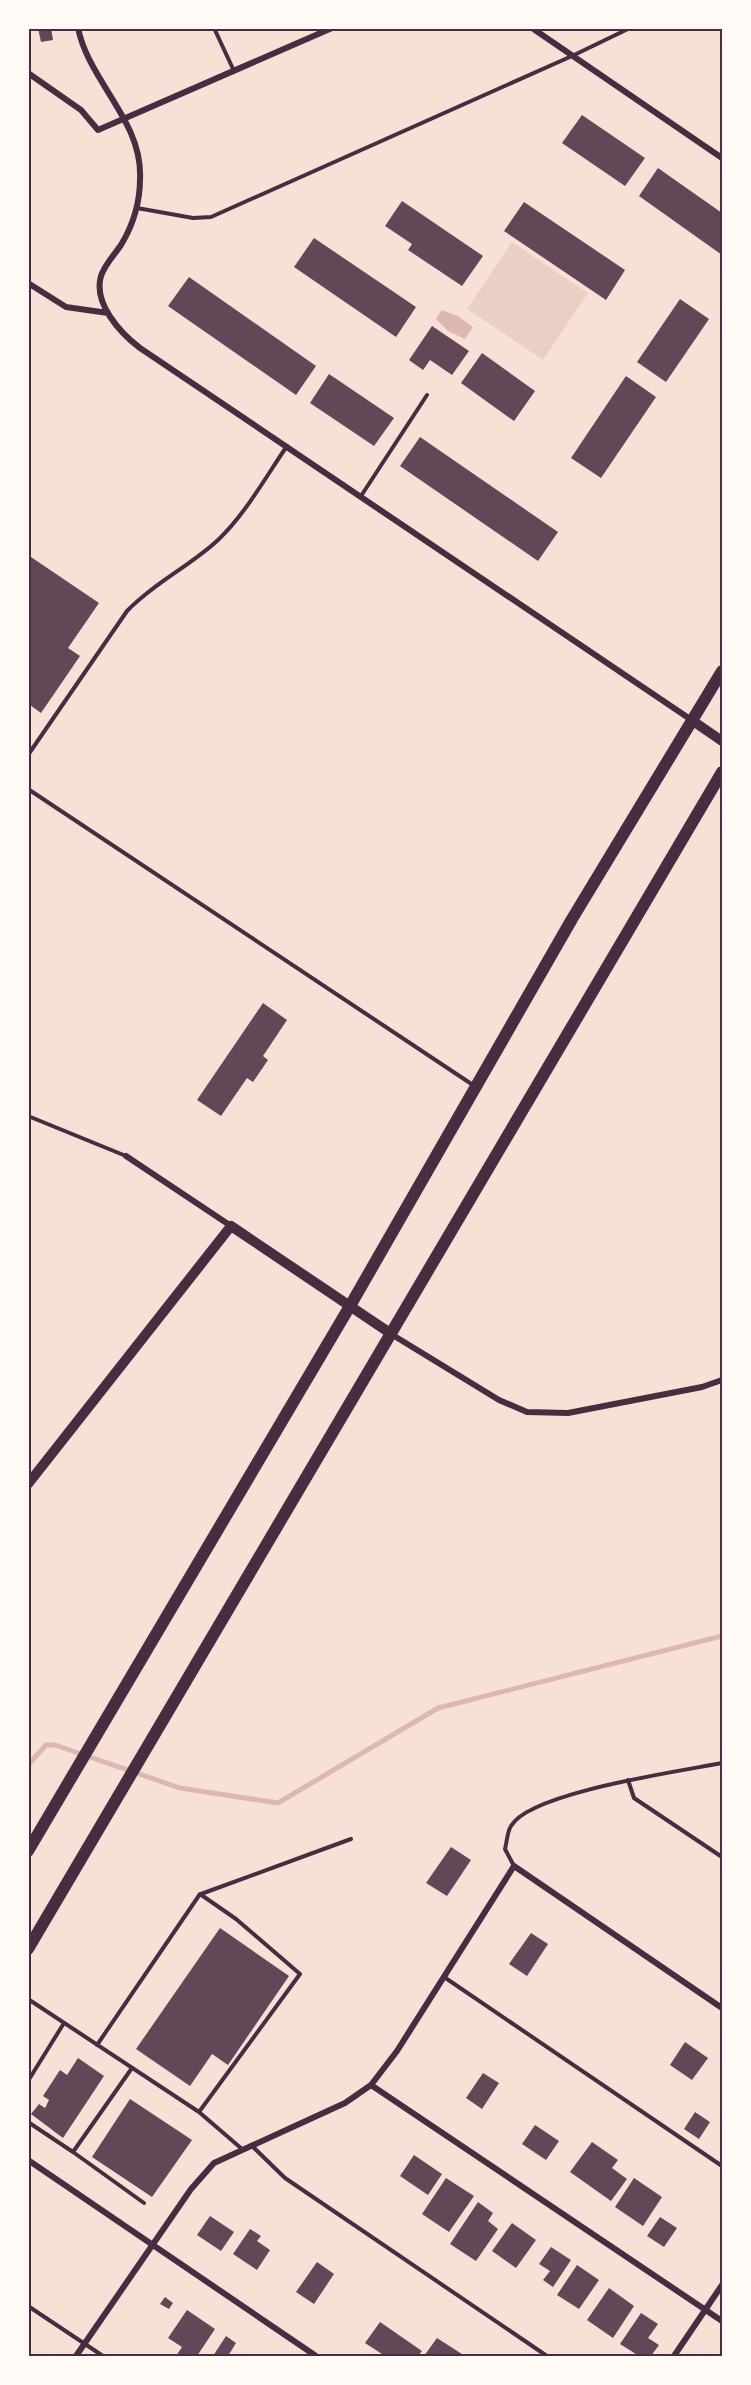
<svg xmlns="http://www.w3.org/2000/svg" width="751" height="2385" font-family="Montserrat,sans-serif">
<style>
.green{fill:#ebcfc5}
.water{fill:#dcb8b0}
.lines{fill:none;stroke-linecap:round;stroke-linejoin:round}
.stream{stroke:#dcb8b0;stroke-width:5}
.building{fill:#644757}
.service{stroke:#4a2c40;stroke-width:4}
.minor{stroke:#4a2c40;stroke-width:6}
.tertiary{stroke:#4a2c40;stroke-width:10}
.secondary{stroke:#4a2c40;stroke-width:10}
.primary{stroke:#4a2c40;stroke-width:12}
.neatline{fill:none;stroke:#4a2c40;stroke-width:2}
</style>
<rect width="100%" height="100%" fill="#f7e1d7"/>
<path class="green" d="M512,242L588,293L543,360L467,309Z"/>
<path class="water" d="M442,310L458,316L473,327L465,339L448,331L436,319Z"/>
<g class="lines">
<path class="stream" d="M28,1765L46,1745H55L180,1788L278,1803L438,1708L722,1636"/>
</g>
<path class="building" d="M38,28H51L53,40L41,42Z
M582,115L645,158L625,186L562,143Z
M658,168L722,213V255L639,196Z
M402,201L483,256L462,286L408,250L412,244L385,226Z
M524,202L625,270L606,300L504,231Z
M314,238L416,307L396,337L294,267Z
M189,277L316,366L296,395L168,306Z
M680,299L709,319L666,382L637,362Z
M432,326L469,351L452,375L430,360L423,370L409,360Z
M482,353L535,391L514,421L461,383Z
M329,374L394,418L374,446L310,403Z
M626,376L656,397L601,478L571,458Z
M420,437L558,532L538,561L400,466Z
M28,555L99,603L68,648L80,656L41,713L30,705L28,707Z
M263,1003L287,1020L263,1056L268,1060L253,1082L247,1078L221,1116L197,1100Z
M451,1847L471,1860L447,1896L426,1883Z
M220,1928L289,1976L228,2065L212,2054L190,2086L136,2049Z
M531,1933L548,1944L527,1976L509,1964Z
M685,2042L708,2058L692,2080L670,2065Z
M78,2058L104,2076L63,2138L31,2114L39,2104L45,2108L49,2100L43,2096L60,2070L67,2075Z
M483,2073L499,2083L482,2109L466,2098Z
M130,2099L192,2140L152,2197L92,2157Z
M695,2112L710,2122L699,2139L684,2129Z
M535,2125L559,2141L546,2160L522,2144Z
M592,2142L618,2160L612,2168L627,2179L611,2201L570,2172Z
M414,2155L442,2174L428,2195L400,2176Z
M446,2178L474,2196L449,2232L422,2214Z
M634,2178L662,2197L643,2226L615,2207Z
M478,2202L493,2213L488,2221L498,2229L476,2261L450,2244Z
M210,2216L234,2232L221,2251L197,2235Z
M660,2217L677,2228L664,2247L647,2236Z
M512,2223L536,2240L516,2268L492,2251Z
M250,2229L261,2236L257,2241L270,2250L257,2270L233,2254Z
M551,2247L571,2260L553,2287L543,2280L550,2271L539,2264Z
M317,2262L334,2274L314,2304L296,2292Z
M577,2265L599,2280L579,2309L557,2295Z
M609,2288L634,2306L613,2338L587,2320Z
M165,2297L173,2303L169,2309L160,2304Z
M187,2310L215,2329L197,2356H176L182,2347L168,2338Z
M641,2313L658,2324L648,2338L659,2345L651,2356H639L620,2344Z
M380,2322L422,2351L418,2356H385L365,2343Z
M226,2336L236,2343L228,2356H213Z
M437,2338L465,2356H424Z"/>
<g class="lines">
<path class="service" d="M214,28L234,71
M137,208L193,218L211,217L572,56L630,28
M361,496L427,395
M28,755L127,611C154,583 190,566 218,540C246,513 265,478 287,446
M28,789L473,1085
M28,1116L126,1156
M628,1780L634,1798L722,1857
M514,1866L505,1849C507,1842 507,1832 511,1826C530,1792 682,1771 722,1763
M201,1894L351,1839
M444,1977L722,2166
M28,1999L199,2112L242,2149
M97,2045L200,1894L236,1919L300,1974L199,2112
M28,2081L64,2023
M28,2122L73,2152L132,2068
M251,2145L285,2178L547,2356
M73,2152L144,2203
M28,2306L103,2356"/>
<path class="minor" d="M78,28C89,82 143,121 140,179C140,202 133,225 121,245C115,254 105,264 101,276C93,303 120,333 140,348L693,721
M532,28L722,158
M28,73L81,110L98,130L332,28
M28,283L66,307L108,313
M126,1156L231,1226
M391,1334L499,1400L527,1412L568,1413L702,1387L722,1380
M371,2085L722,2321
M28,2160L316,2356
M76,2356L191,2189L214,2163L345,2103L371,2085L397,2051L514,1866L722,2008
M674,2356L722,2285"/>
<path class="tertiary" d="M28,1484L231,1226L390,1333"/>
<path class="secondary" d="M693,721L722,741"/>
<path class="primary" d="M28,1851L350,1306L572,919L722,671
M28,1949L722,772"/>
</g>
<rect width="751" height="2385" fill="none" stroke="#fffaf5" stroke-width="60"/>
<rect x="30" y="30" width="691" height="2325" class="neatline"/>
</svg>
